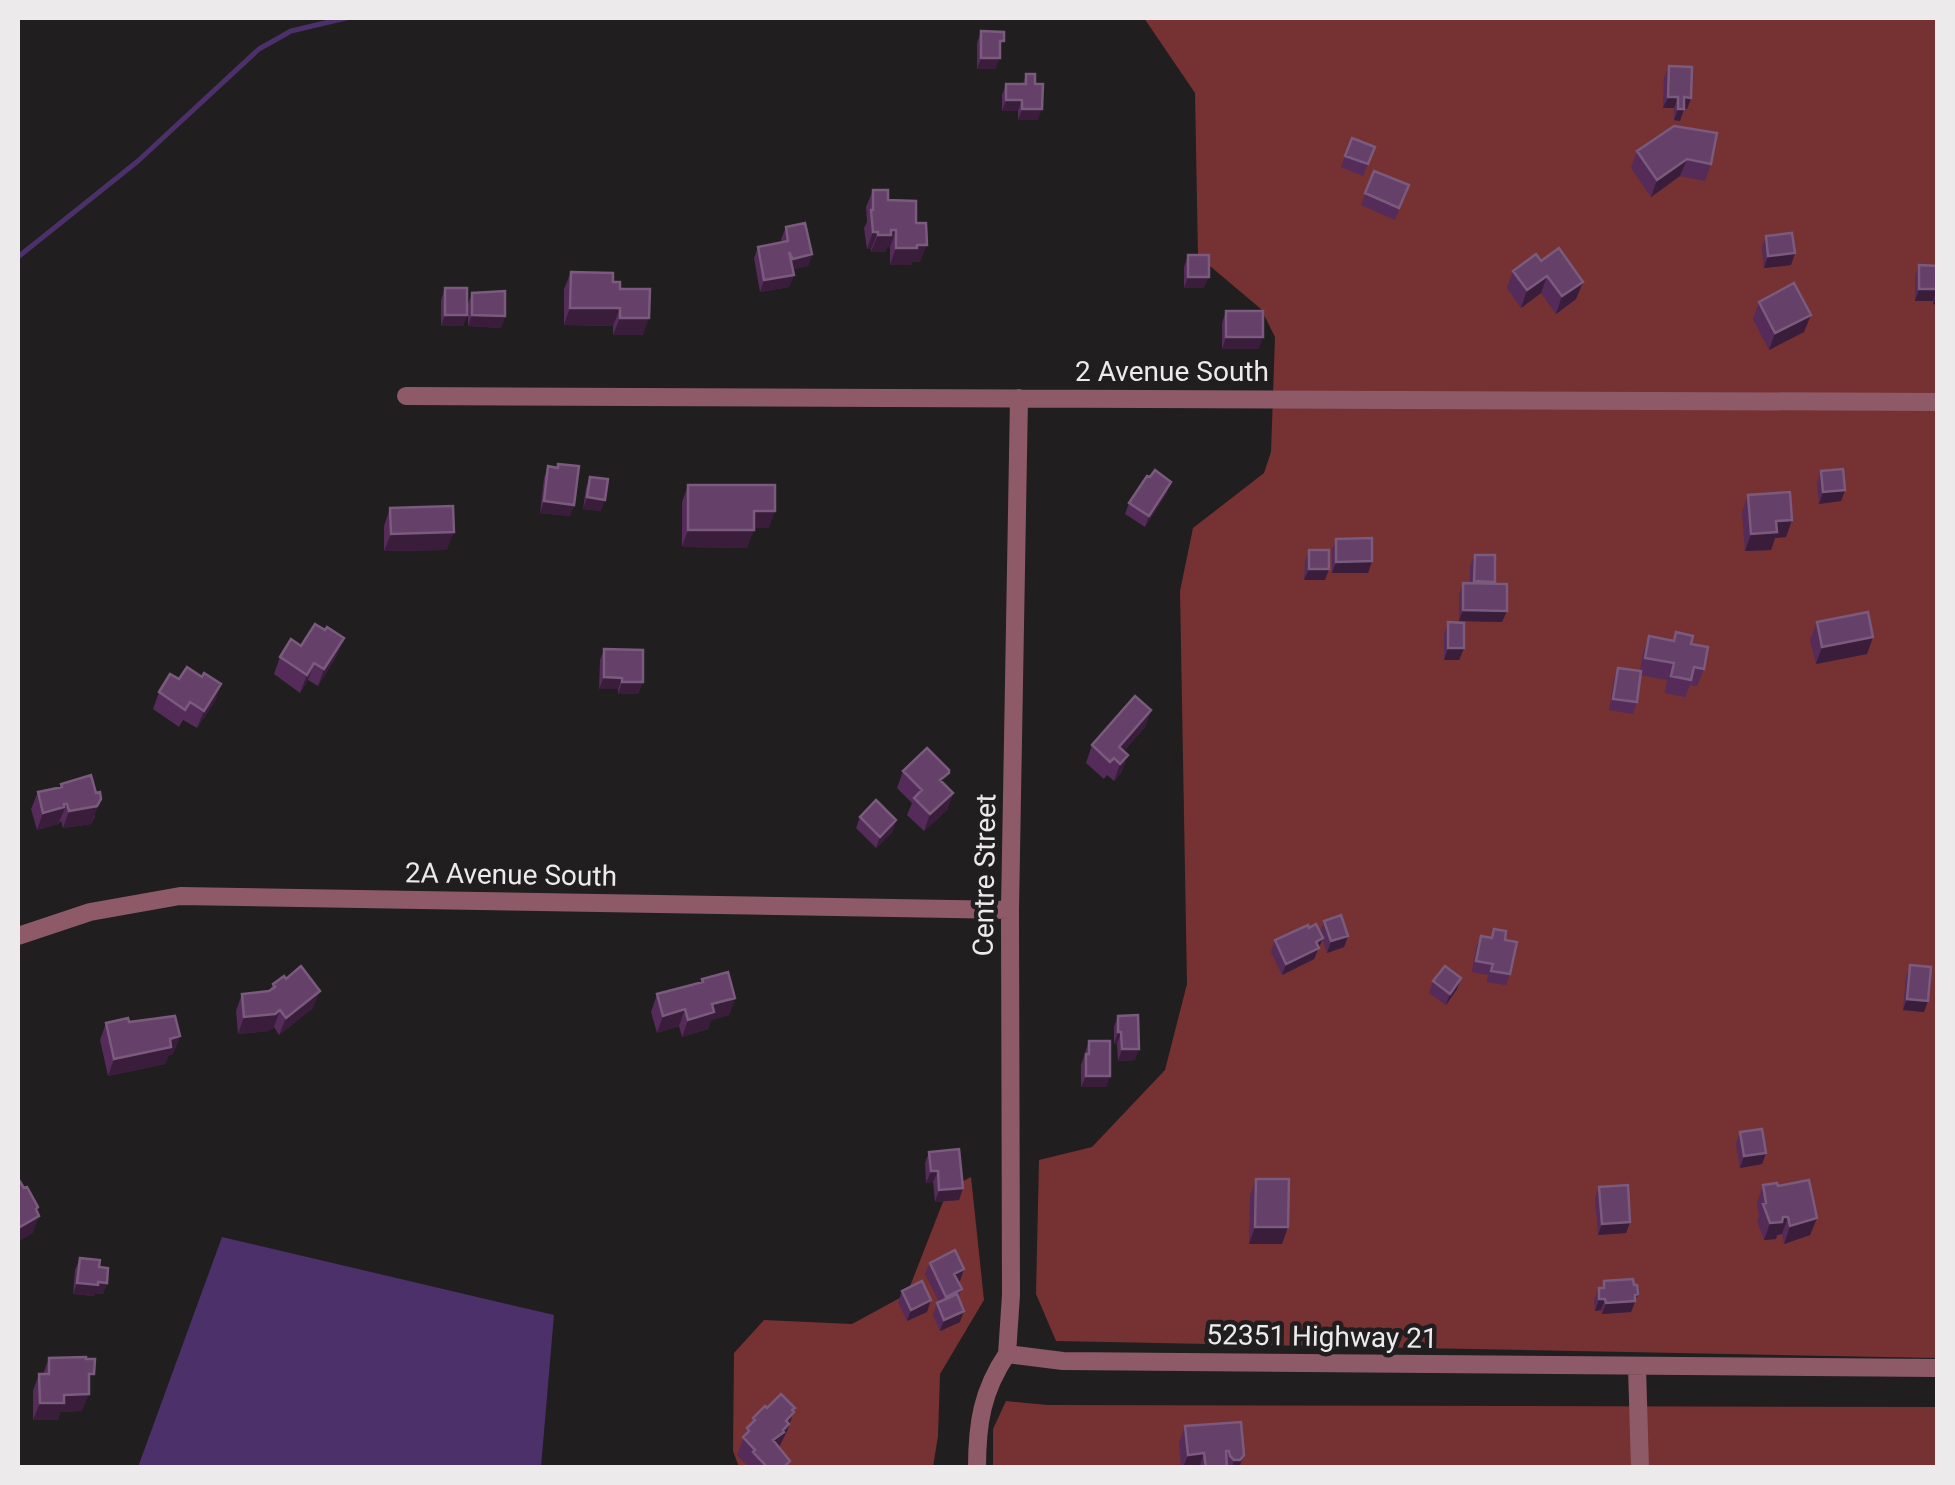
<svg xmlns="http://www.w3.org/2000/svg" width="1955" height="1485" font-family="Roboto,sans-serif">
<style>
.forest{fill:#763132}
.water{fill:#4c3069}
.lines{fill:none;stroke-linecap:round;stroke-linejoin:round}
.stream{stroke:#4c3069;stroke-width:5}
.minor{stroke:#8e5a68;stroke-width:18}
.wall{fill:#542b59}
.shaded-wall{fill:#391d3b}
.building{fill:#654069;stroke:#7a5a7d;stroke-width:2.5}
.labels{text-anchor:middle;stroke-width:9;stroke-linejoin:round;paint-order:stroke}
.street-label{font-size:28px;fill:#eceaeb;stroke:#201e1f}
</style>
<rect width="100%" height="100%" fill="#201e1f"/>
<path class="forest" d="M1144,18H1937V1358L1056,1341L1036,1294L1039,1160L1092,1147L1165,1070L1187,984L1180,591L1193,528L1264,473L1271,452L1275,337L1261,309L1198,256L1195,93Z
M971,1177L984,1300L940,1374L938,1436L933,1467H739L733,1451L734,1353L764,1320L852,1324L907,1294L948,1189Z
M1006,1401L1048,1405L1937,1407L1938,1467L993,1468V1429Z"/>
<path class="water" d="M222,1237L554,1315L541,1467H138Z"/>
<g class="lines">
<path class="stream" d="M18,257L138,161L259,49L291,31L346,18"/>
<path class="minor" d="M406,396L1938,402
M18,936L90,912L180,896L1010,910
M1007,1354L1011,1295L1010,910L1019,398
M1007,1354L1063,1361L1938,1368
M1637,1367L1640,1468
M977,1468C977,1424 982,1391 1007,1354"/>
</g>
<path class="wall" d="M981,31L996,69H977V43Z
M1669,66L1691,98L1687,109H1684L1680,121L1674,120V108H1663L1664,78Z
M1026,74L1038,120H1018V111H1002V95L1006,84H1023Z
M1352,138L1375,147L1363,176L1341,167Z
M1637,151L1711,164L1705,181L1680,176L1651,197L1631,168Z
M1374,171L1409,185L1395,220L1361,205Z
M873,190L888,200L916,223L920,262H912L911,265H890V247H887L885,252H871V249H867L864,228L867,222L866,207Z
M786,227L812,254L808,266L793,269L794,275L789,287L760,292L754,258L758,247L782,242L781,239Z
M1766,236L1795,253L1791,265L1764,268L1762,248Z
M1188,255L1204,288H1184V267Z
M1541,261L1583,282L1576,299L1556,314L1541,293L1521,308L1507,288L1513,271Z
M1919,265L1938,266V305L1933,304V301H1915V277Z
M571,272L613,282L620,289L643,335H613V326L564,325V289Z
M445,288L467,315L463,326H441V300Z
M472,293L505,316L501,328L468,326V304Z
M1759,302L1804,332L1769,350L1753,319Z
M1226,311L1259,349H1222V323Z
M548,466L557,467L574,505L570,516L540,513L544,478Z
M1821,471L1845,490L1841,501L1819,504L1817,483Z
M590,477L601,511L583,509L586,488Z
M688,485L769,528H754L747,548L682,547V502Z
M1167,493L1145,527L1125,514L1129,503Z
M1748,495L1786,537L1775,538L1771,550L1745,551L1742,512Z
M390,508L447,550L384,551V526Z
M1336,539L1372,561L1368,573H1332V550Z
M1309,550L1325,580H1304L1305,561Z
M1475,555L1495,582L1502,622L1459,621V595L1463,583H1470V566Z
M1448,622L1464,648L1459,660H1444V634Z
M1817,622L1867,654L1816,664L1810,640Z
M325,630L337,655L318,686L308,680L300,693L274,674L280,657Z
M1676,632L1691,644L1704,669L1697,686L1690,685L1685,697L1665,693L1667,680L1641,675L1637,702L1633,714L1609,710L1614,679L1618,668L1640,671L1643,653L1649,636L1673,641Z
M604,649L643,682L638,694H618V689H599L600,660Z
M202,677L221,684L215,701L197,728L183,720L179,727L153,709L159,692Z
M1151,710L1145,727L1124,751L1122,772L1114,781L1107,775L1104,779L1086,763L1092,745Z
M903,771L953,793L947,810L924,831L907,815L912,803L897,788Z
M61,784L95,816L91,824L63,828L61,821L58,824L37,830L31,809L38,792L60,787Z
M860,817L896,820L892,832L876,848L856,828Z
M1324,921L1348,936L1344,947L1327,953L1322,939L1314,959L1282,975L1271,952L1275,940L1309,928L1320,932Z
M1494,929L1505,940L1510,974L1506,985L1487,982L1488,975L1472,972L1476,947L1481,936L1491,938Z
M1910,965L1924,1012L1903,1010L1906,977Z
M1461,978L1457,989L1446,1005L1429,993L1433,981Z
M702,979L735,998L729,1015L711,1020L708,1029L682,1037L679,1026L657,1033L651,1012L657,994L701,982Z
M273,984L313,1008L279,1035L274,1027L269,1031L238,1034L236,1011L242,994L269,991Z
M1118,1016L1135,1060L1118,1061L1117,1044H1114V1027Z
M129,1022L180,1036L173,1054L169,1055L165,1064L108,1076L100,1040L106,1023Z
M1089,1041L1110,1076L1106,1087H1081V1065Z
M1740,1132L1766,1153L1762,1164L1740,1168L1736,1144Z
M929,1152L963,1188L959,1200L935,1202L933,1182L926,1183L925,1163Z
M1256,1179L1282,1244H1249L1250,1196Z
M1763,1185L1778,1186L1817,1218L1810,1235L1784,1244L1782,1234L1777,1235L1776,1239L1764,1240L1757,1221L1759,1216L1757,1203Z
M1599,1187L1630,1222L1626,1233L1598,1235L1595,1198Z
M80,1258L99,1267L107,1283L103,1294L95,1293L94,1296L73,1294L75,1270Z
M930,1263L960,1281H958L962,1289L958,1298L960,1322L940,1331L933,1315L937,1303L939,1302L925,1274Z
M1604,1281L1634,1285L1638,1294L1631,1312L1602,1314L1601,1310L1595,1311L1594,1299L1599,1288H1602Z
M902,1291L927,1312L907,1321L898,1302Z
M49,1358L82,1411L60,1412L58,1420H33V1391L39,1374H43Z
M767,1408L793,1411L788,1429L779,1447L787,1468H747L748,1466L737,1455L747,1428L751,1425L753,1418Z
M1241,1422L1239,1468H1181L1179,1443L1185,1426Z"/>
<path class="shaded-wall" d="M981,58H1000L996,69H977Z
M1668,97H1678L1674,108H1663Z
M1684,97L1691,98L1687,109H1680Z
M1006,100H1022L1018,111H1002Z
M1022,109H1042L1038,120H1018Z
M1678,109H1684L1680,121L1674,120Z
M1687,159L1680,176L1651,197L1657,180Z
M891,230H896L890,247H887L885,252H871L878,235Z
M873,232H878L871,249H867Z
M917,245H927L920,262H912L911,265H890L896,248Z
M1795,253L1791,265L1764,268L1768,256Z
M812,254L808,266L789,270L793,259Z
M794,275L789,287L760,292L764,280Z
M1547,276L1541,293L1521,308L1527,290Z
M1188,277H1209L1204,288H1184Z
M1583,282L1576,299L1556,314L1562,296Z
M1919,289H1937L1933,301H1915Z
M1937,293L1938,305L1933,304Z
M570,308H620L613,326L564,325Z
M445,315H467L463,326H441Z
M472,315L505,316L501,328L468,326Z
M1811,315L1804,332L1769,350L1775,333Z
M620,318H649L643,335H613Z
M1226,337H1263L1259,349H1222Z
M1171,482L1167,493L1145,527L1149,516Z
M1845,490L1841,501L1819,504L1823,492Z
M587,497L605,500L601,511L583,509Z
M544,501L574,505L570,516L540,513Z
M754,511H775L769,528H747Z
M1792,520L1786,537L1775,538L1771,550L1745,551L1751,534L1776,521Z
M688,530H754L747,548L682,547Z
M454,532L447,550L384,551L391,534Z
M1372,561L1368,573H1332L1336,562Z
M1309,569H1329L1325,580H1304Z
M1463,610L1507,611L1502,622L1459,621Z
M1873,637L1867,654L1816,664L1822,647Z
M344,638L337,655L318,686L324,669Z
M1448,648H1464L1459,660H1444Z
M314,663L308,680L300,693L307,675Z
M604,677L622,678L618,689H599Z
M622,682H643L638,694H618Z
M221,684L215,701L197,728L204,711Z
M1151,710L1145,727L1116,760L1119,747Z
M1128,755L1122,772L1114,781L1120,764Z
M953,793L947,810L924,831L930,814Z
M101,799L91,824L63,828L69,811Z
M67,804L58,824L37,830L43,813Z
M896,820L892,832L876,848L880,837Z
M1348,936L1344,947L1327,953L1331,941Z
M1323,938L1314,959L1282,975L1286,964L1316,942Z
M1461,978L1457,989L1446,1005L1450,994Z
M320,991L313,1008L279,1035L286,1018Z
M735,998L729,1015L711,1020L708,1029L682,1037L688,1020L712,1004Z
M1907,999L1928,1001L1924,1012L1903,1010Z
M685,1009L679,1026L657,1033L663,1016Z
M280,1010L274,1027L269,1031L238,1034L244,1017Z
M1118,1032H1121L1117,1044H1114Z
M180,1036L173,1054L169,1055L165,1064L108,1076L114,1059Z
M1122,1049H1139L1135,1060L1118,1061Z
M1086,1076H1110L1106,1087H1081Z
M1766,1153L1762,1164L1740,1168L1744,1156Z
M931,1171H938L933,1182L926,1183Z
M963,1188L959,1200L935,1202L939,1190Z
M38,1207L34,1219L39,1216L33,1233L18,1242V1228Z
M1783,1217H1788L1782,1234L1777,1235L1776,1239L1764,1240L1770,1223Z
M1817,1218L1810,1235L1784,1244L1790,1226Z
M1630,1222L1626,1233L1598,1235L1602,1224Z
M1255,1227H1288L1282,1244H1249Z
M964,1269L960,1281L950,1285L954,1274Z
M98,1282L107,1283L103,1294L95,1293L94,1296L73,1294L77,1283Z
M1638,1294L1631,1312L1602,1314L1606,1303Z
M1599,1299H1605L1601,1310L1595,1311Z
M931,1300L927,1312L907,1321L911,1310Z
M964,1311L960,1322L940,1331L944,1320Z
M89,1394L82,1411L60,1412L58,1420H33L40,1403L64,1395Z
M795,1408L788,1429L778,1449L773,1440Z
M1204,1453L1199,1468H1183L1188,1455Z
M1244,1455L1239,1468H1232L1234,1460Z"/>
<path class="building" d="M981,31L1004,32V41H1000V58H981Z
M1669,66L1692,67L1691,98L1684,97V109H1678V97H1668Z
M1026,74H1035V84H1043L1042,109H1022V100H1006V84H1026Z
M1674,126L1717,133L1711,164L1687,159L1657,180L1637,151Z
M1352,138L1375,147L1368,164L1345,156Z
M1374,171L1409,185L1399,208L1365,193Z
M873,190H888V200L916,201V223H926L927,245H917V248H896V230H891V235H878V232H873L871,210H873Z
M805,223L812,254L793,259L789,252L794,275L764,280L758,247L788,241L786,227Z
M1792,233L1795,253L1768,256L1766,236Z
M1559,248L1583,282L1562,296L1547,276L1527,290L1513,271L1536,254L1541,261Z
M1188,255H1209V277H1188Z
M1919,265L1938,266V293L1937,289H1919Z
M571,272L613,273V282H620V289H650L649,318H620V308H570Z
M1794,283L1811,315L1775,333L1759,302Z
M445,288H467V315H445Z
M505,291V316L472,315V293Z
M1226,311H1263V337H1226Z
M558,464L579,466L574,505L544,501L548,466L558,468Z
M1843,469L1845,490L1823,492L1821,471Z
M1155,470L1171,482L1149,516L1129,503L1147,476L1150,477Z
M590,477L608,479L605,500L587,497Z
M688,485H775V511H754V530H688Z
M1790,492L1792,520L1776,521L1777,532L1751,534L1748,495Z
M453,506L454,532L391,534L390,508Z
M1372,538V561L1336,562V539Z
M1309,550H1329V569H1309Z
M1475,555H1495V582L1474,581Z
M1463,583L1507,584V611L1463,610Z
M1868,612L1873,637L1822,647L1817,622Z
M1448,622L1464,623V648H1448Z
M315,624L325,630L327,627L344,638L324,669L314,663L307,675L280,657L291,639L301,646Z
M1676,632L1693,636L1691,644L1708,647L1704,669L1694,667L1691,680L1671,676L1674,663L1645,658L1649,636L1674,641Z
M604,649L643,650V682H622V678L604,677Z
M187,667L202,677L204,673L221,684L204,711L190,702L185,710L159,692L170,674L179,679Z
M1618,668L1641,671L1637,702L1613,699Z
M1135,696L1151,710L1119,747L1128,755L1120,764L1114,758L1110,762L1092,745Z
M927,748L949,770V773L940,780L953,793L930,814L914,798L922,790L903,771Z
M91,775L96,793L100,792L101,799L97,806L69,811L67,804H64V807L43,813L38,792L62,787L61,784Z
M876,800L896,820L880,837L860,817Z
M1341,915L1348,936L1331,941L1324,921Z
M1316,924L1323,938L1316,942L1319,948L1286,964L1275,940L1308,925L1309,928Z
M1494,929L1506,931L1505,940L1517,942L1510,974L1491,971L1493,964L1476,961L1481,936L1492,938Z
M1910,965L1931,967L1928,1001L1907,999Z
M301,966L320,991L286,1018L280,1010L275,1014L244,1017L242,994L269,991L275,987L273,984L284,976L286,979Z
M1445,966L1461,978L1450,994L1433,981Z
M728,972L735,998L712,1004L714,1012L688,1020L685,1009L663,1016L657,994L703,982L702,979Z
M1138,1015L1139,1049H1122L1121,1032H1118V1016Z
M175,1016L180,1036L170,1039L171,1047L114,1059L106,1023L128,1018L129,1022Z
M1089,1041H1110V1076H1086V1054H1089Z
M1762,1129L1766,1153L1744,1156L1740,1132Z
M959,1149L963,1188L939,1190L938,1171H931L929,1152Z
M1256,1179H1289L1288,1227H1255Z
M19,1180L24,1188L27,1187L38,1207L36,1209L39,1216L18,1228V1181Z
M1809,1180L1817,1218L1790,1226L1788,1217H1783L1782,1222L1770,1223L1763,1204L1766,1203L1763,1185L1777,1183L1778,1186Z
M1628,1185L1630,1222L1602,1224L1599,1187Z
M955,1250L964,1269L954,1274L962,1289L946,1297L930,1263Z
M80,1258L100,1260L99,1267L108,1268L107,1283L98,1282V1285L77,1283Z
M1633,1279L1634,1285H1637L1638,1294L1635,1295V1301L1606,1303L1605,1299H1599V1288H1604V1281Z
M922,1281L931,1300L911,1310L902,1291Z
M957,1294L964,1311L944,1320L937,1303Z
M86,1357V1359H95L94,1374H89V1394L64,1395V1403H40L39,1374H49V1358Z
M781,1394L795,1408L792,1410L794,1412L786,1421L789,1424L783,1430L784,1432L773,1440L790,1461L783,1468H768L753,1452L755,1450L743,1437L749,1431L747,1428L755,1420L753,1418L765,1406L767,1408Z
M1241,1422L1244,1455L1240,1460H1234L1230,1456L1229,1451H1226L1227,1468H1206L1204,1453L1188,1455L1185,1426Z"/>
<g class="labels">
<g class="street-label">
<text x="1172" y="381">2 Avenue South</text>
<text transform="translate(511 874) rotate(1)" y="10">2A Avenue South</text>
<text transform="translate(984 875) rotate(-89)" y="10">Centre Street</text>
<text transform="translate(1322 1336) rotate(1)" y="10">52351 Highway 21</text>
</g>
</g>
<rect width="1955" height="1485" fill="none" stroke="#eceaeb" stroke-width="40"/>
</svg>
